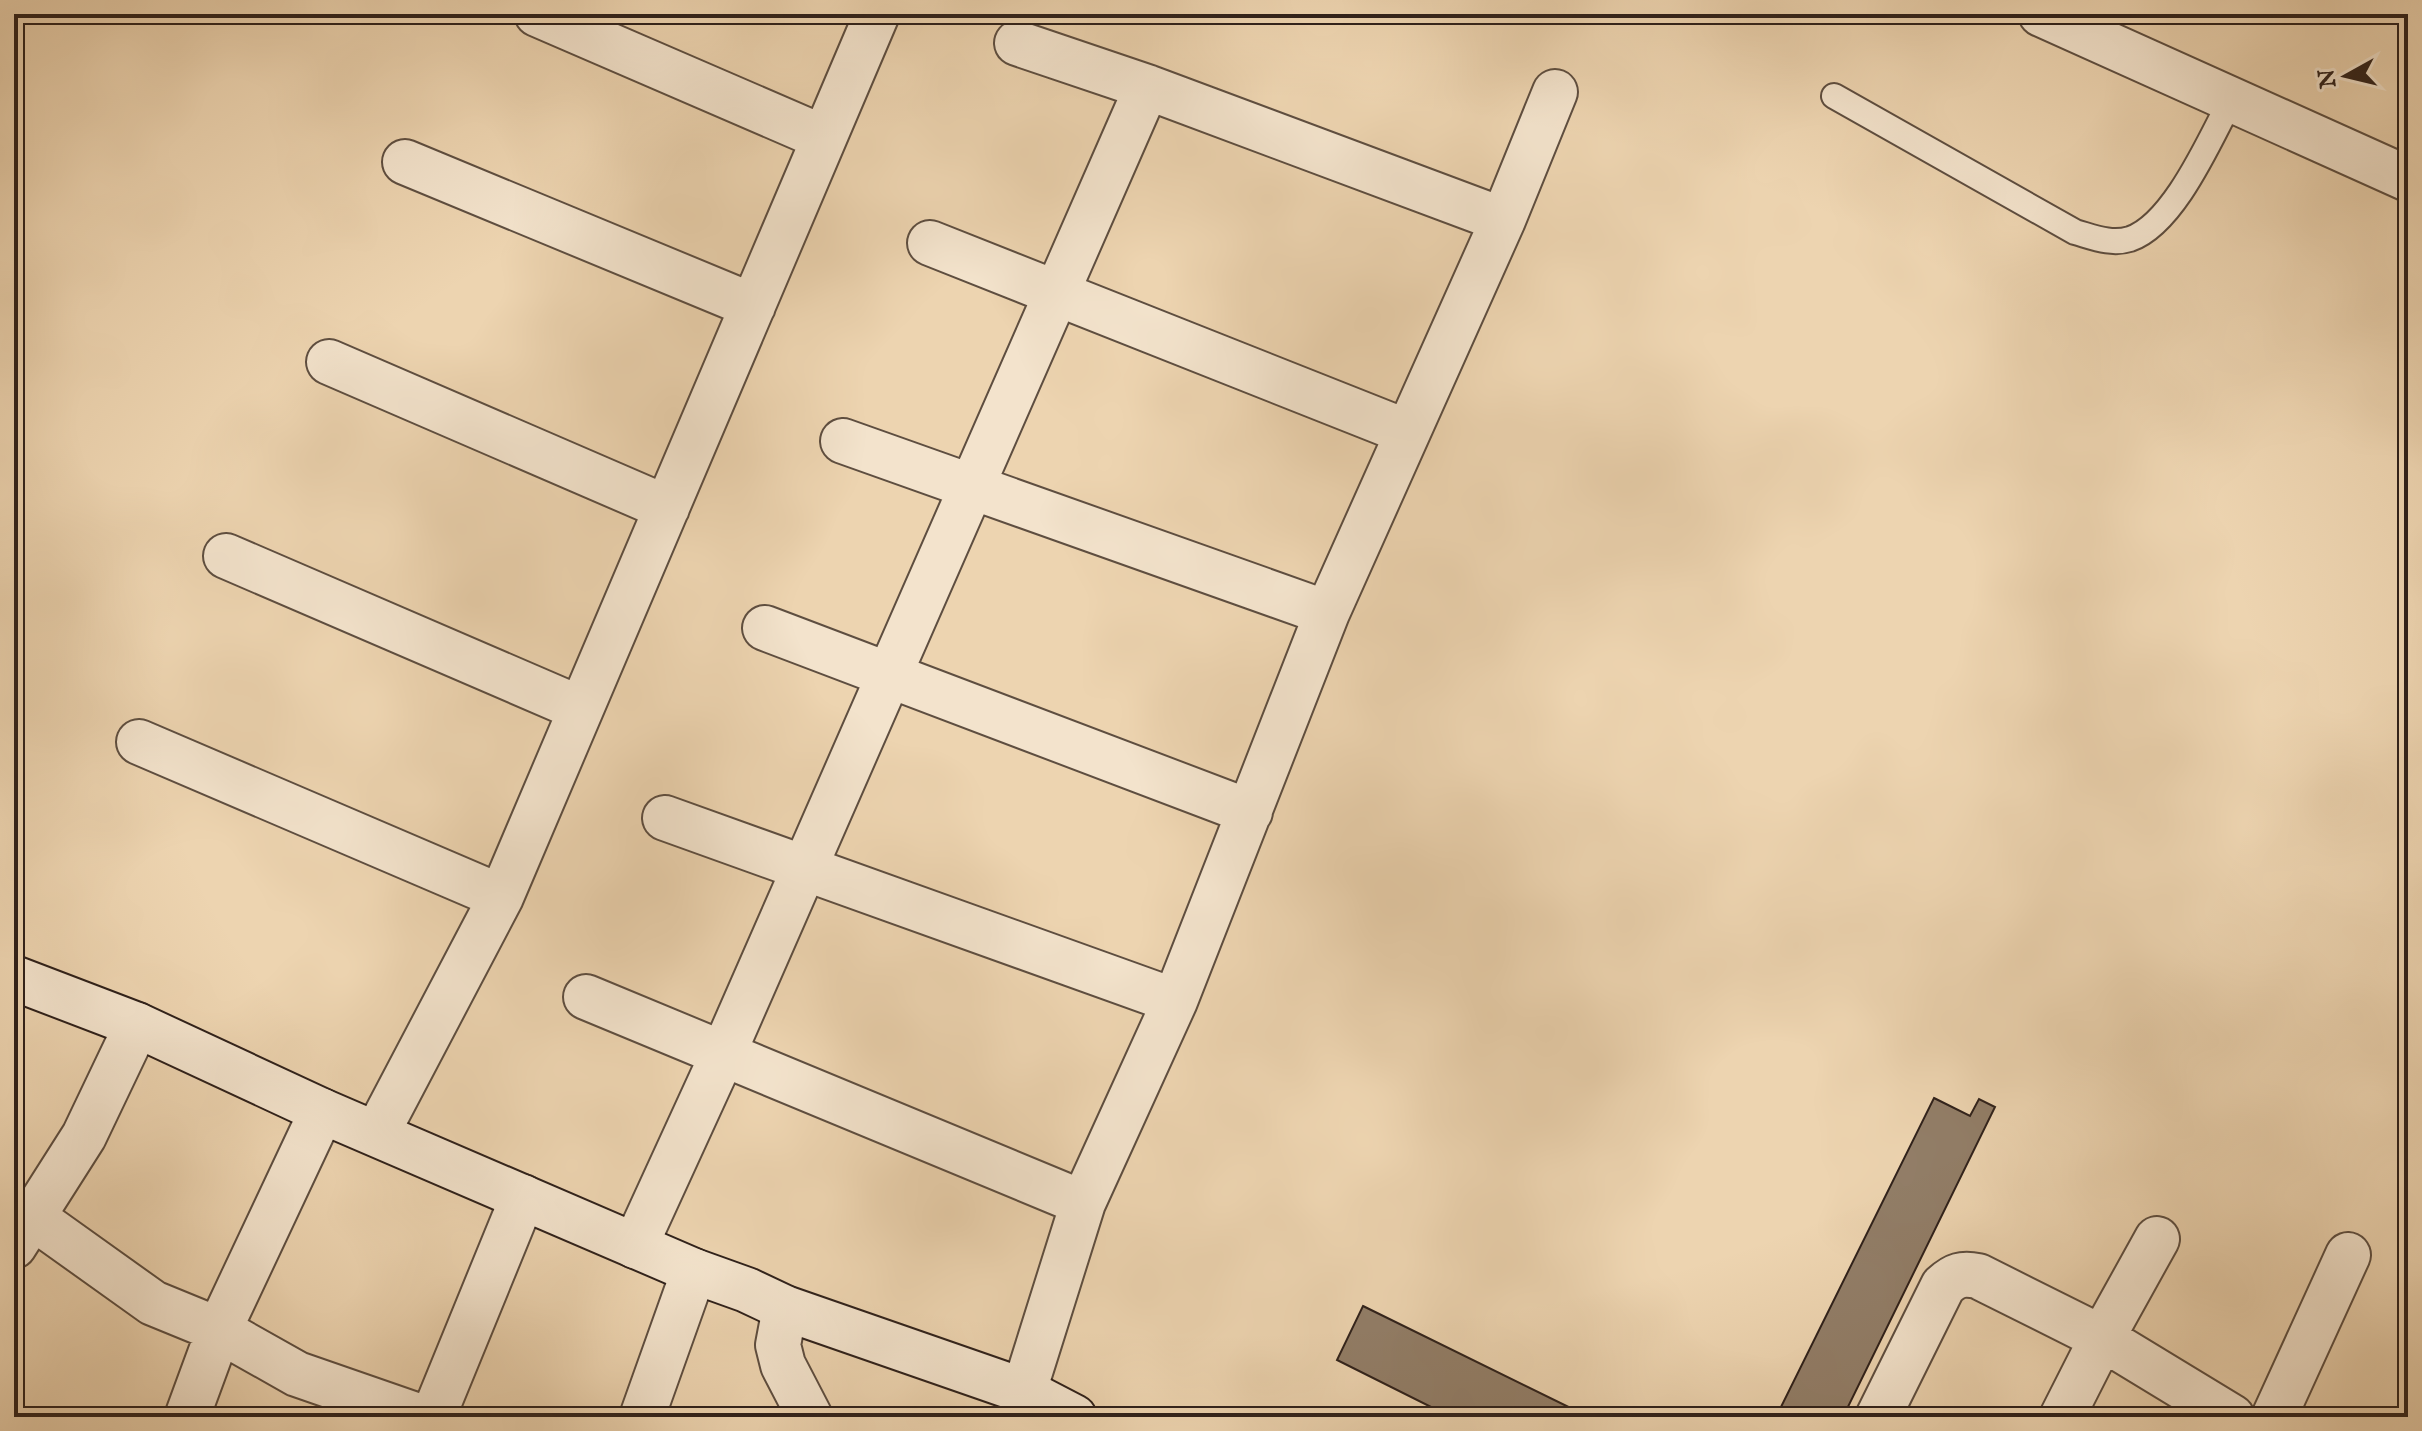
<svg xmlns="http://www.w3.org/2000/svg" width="2422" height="1431" font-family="'IM FELL English',serif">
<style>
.building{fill:#927e68;stroke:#2f211b;stroke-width:2}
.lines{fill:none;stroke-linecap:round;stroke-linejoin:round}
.lane-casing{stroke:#5e4e40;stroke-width:28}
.street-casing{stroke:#5e4e40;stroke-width:48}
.secondary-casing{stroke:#2f211b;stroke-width:48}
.lane{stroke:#f3e3cc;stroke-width:24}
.street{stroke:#f3e3cc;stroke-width:44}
.secondary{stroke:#f3e3cc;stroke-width:44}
</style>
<rect width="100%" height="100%" fill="#edd4b0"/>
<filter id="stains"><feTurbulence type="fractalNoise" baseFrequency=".0025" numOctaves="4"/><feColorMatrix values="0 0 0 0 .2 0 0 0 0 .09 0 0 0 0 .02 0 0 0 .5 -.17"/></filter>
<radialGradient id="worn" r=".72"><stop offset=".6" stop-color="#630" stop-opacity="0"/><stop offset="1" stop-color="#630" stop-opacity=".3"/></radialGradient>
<path class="building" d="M1934,1098L1970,1116L1979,1099L1995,1107L1843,1417H1776Z
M1363,1306L1589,1417H1451L1337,1360Z"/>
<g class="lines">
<g class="lane-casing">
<path id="lane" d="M1834,96L2075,232C2093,237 2111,245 2130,239C2174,224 2210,139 2231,100"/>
</g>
<g class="street-casing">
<path id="street" d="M537,14L824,138
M2041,14L2408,179
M1017,43L1147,87L1503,220
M405,162L753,306
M930,243L1407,432
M329,362L667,508
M843,441L1327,613
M226,556L581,709
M765,628L1250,812
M139,742L501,897
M665,818L1175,1001
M586,997L1083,1203
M377,1133L501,897L877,14
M34,1218L153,1303L219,1330L297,1374L421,1417
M14,1246L84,1136L137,1025
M635,1246L723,1054L1147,87
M785,1308L778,1345L783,1365L810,1417
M1024,1391L1083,1203L1175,1001L1327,613L1503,220L1555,92
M187,1417L219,1330L322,1111
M433,1417L523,1197
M642,1417L694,1271
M1878,1417L1943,1286C1955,1275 1962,1273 1978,1276L2102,1338L2232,1417
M2062,1417L2102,1338L2157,1239
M2274,1417L2348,1255"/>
</g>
<g class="secondary-casing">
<path id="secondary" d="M14,978L137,1025L322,1111L694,1271L747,1290L785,1308L1024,1391L1074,1417"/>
</g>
<use href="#lane" class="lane"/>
<use href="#street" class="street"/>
<use href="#secondary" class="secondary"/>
</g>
<rect width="2422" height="1431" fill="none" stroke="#edd4b0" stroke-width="48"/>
<rect x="16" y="16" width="2390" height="1399" fill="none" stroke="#2f211b" stroke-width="4"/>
<rect x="24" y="24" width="2374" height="1383" fill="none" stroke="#2f211b" stroke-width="2"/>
<g transform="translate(2346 76) rotate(262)" stroke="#f3e3cc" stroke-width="6" paint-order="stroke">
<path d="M0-6L14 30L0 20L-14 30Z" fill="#2f211b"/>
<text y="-12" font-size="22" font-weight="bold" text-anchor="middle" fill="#2f211b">N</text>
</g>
<rect width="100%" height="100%" filter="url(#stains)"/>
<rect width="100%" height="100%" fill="url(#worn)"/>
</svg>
